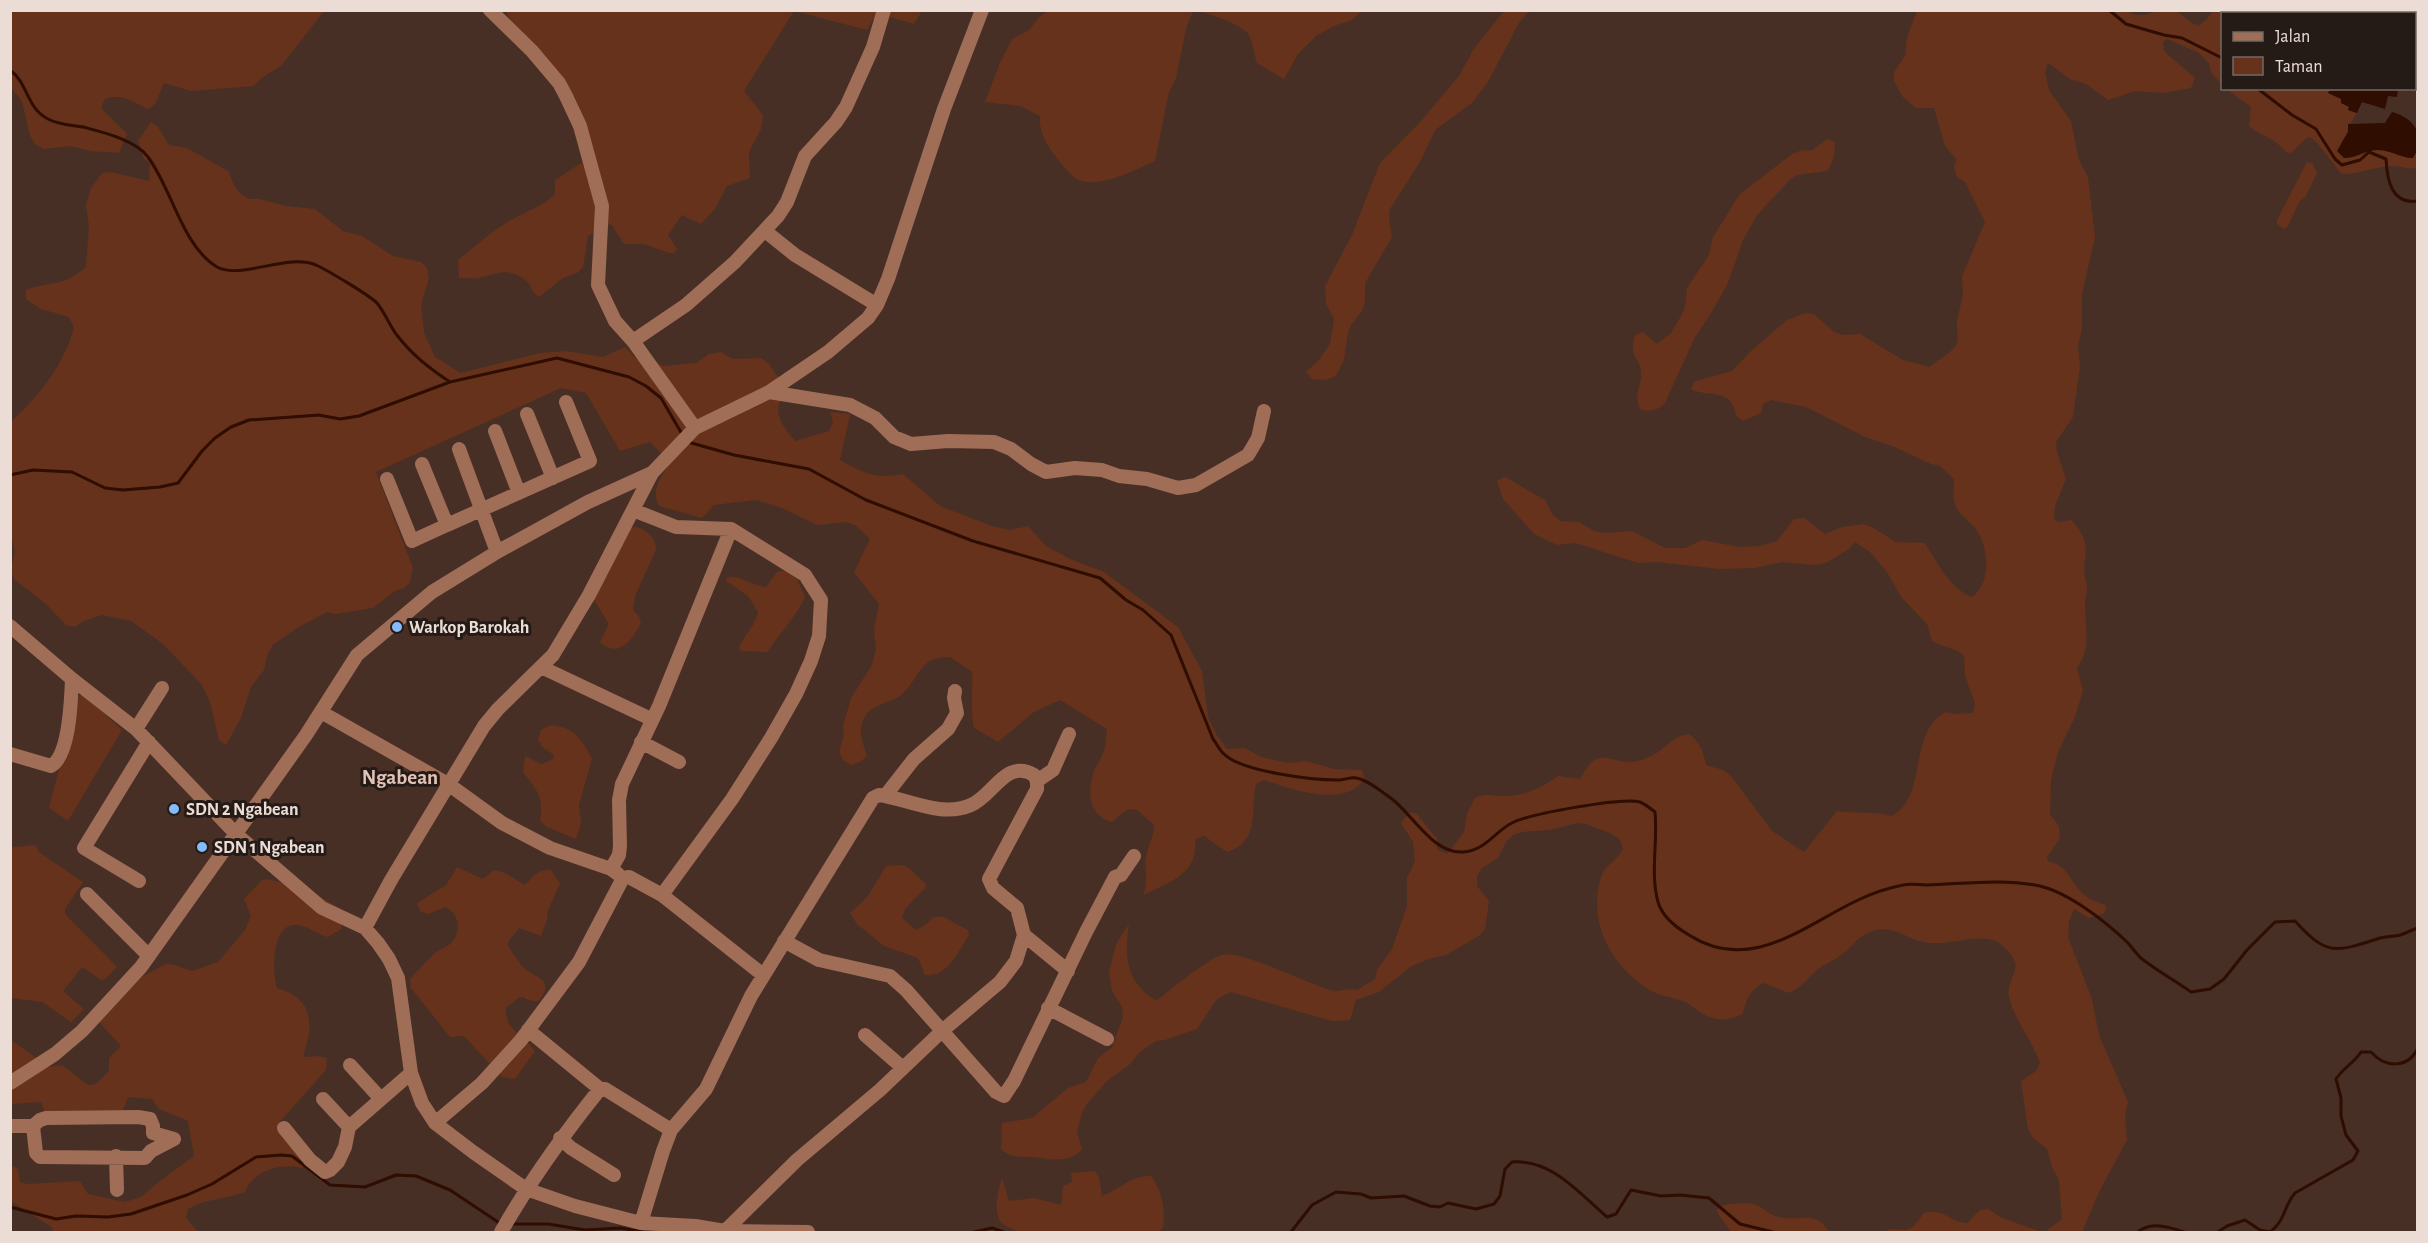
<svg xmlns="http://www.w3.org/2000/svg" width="2428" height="1243" font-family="'Alegreya Sans',sans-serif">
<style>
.green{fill:#66321b}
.water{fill:#2f0d00}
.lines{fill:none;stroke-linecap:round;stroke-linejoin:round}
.stream{stroke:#2f0d00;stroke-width:3}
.minor{stroke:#a06d57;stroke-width:14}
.poi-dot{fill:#85bbfb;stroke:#251b16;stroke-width:2}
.labels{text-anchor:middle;stroke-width:6;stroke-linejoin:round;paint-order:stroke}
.poi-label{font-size:18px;font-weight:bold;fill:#ecdcd6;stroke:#251b16;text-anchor:start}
.quarter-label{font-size:21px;font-weight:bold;fill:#e1c2b6;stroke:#251b16}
</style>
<rect width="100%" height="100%" fill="#472f26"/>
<path class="green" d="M2127,10C2138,20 2150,13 2161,10C2166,10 2172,11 2177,11L2190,22L2198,26L2206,20L2213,11H2402L2401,14H2222V85L2211,72L2209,63L2199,53L2167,39L2163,42L2164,51L2195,78L2191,88L2164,93L2136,91L2108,100L2086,84L2070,79L2048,63L2045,72L2049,90L2071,121L2079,160L2088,177L2095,237L2082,294V328L2078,347L2080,367L2073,417L2056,442L2057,452L2066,479L2055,506L2054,519L2058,522L2071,520C2079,528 2085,538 2086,549C2086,555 2084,562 2084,568C2084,574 2086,580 2087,587C2087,593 2085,599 2085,605C2085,628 2092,648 2077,668L2083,691L2075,717L2058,752L2051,780L2050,814L2059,826L2060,838L2047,857L2048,861C2068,866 2070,881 2083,894C2088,899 2098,902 2105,905L2106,910L2103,914L2089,918L2074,909L2069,922L2068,937L2092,999L2099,1035L2128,1102L2125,1116L2127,1140L2099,1192L2082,1232H2045L2062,1219L2059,1180L2052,1167L2047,1149L2033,1138L2028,1129L2021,1081L2036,1071L2040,1063C2032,1040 2015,1021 2009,997C2006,983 2018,972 2015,962C2012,954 2001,942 1993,940C1971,934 1946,947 1924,942C1904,938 1890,922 1868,933C1855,939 1851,948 1840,956C1833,961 1824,964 1817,970C1807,979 1801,988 1789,993L1763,983C1751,989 1745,1001 1743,1014C1726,1021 1716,1022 1700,1012C1695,1009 1690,1004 1685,1002C1673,997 1661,997 1650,990C1611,966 1587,922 1601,877C1605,865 1618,860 1623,849L1620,840L1612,834L1586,824L1577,823L1550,830L1522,832L1513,835L1506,842L1498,858L1482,868L1477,876V886L1489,901L1485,929L1479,936L1446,955L1428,959L1410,967L1379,992L1356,1000L1350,1020L1332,1021L1231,992L1217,999L1197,1029L1165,1040L1156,1041L1141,1051L1129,1065L1107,1081L1086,1105L1082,1113L1077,1131L1082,1149C1070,1164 1049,1159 1033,1157C1019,1156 1012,1159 1001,1149L1002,1123L1032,1118L1068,1088L1086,1082L1098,1058L1112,1047L1123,1017L1122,1007L1112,991L1109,972L1116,944L1129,924C1124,957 1126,983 1157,1001C1166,992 1210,958 1221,955C1240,949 1308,984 1330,990C1339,993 1347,987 1357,990L1375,979L1377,970L1392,949L1407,906V878L1415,861L1413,842L1401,823L1409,813H1416L1437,839V849L1447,854L1464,832L1467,814L1475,798C1484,793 1489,795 1498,796C1522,797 1540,789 1558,776L1580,779C1583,774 1586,768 1590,764C1601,752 1613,761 1626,762C1633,763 1643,760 1649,757C1664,751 1672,736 1689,734C1699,741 1704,752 1706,765L1723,770L1731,776L1772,831L1804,852L1837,811C1856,814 1874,811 1892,816C1929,795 1907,732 1946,712L1955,714L1973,713L1975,703L1965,676L1964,656C1956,647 1943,648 1932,641L1927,624L1901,597L1887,572L1870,552L1855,542L1849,549L1826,563L1812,565L1782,562L1755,568L1719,569L1657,562L1638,563L1575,543L1557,545L1534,534L1503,499L1497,481L1505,477L1545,500L1553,515L1560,521L1579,522L1594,531L1604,533L1632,531L1665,548H1685L1702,540L1740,547L1760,546L1777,541L1794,519L1804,518L1825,534L1842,527L1863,524L1872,527L1896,542L1925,543C1937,562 1950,589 1972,597C1992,583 1989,546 1975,528C1969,521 1961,516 1956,507C1952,498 1954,489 1954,479L1940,466L1931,464L1892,446L1865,437L1806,407L1771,400L1763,404L1761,413L1743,421L1736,416C1732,386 1706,398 1691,389L1695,381L1732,371L1751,351L1787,320L1805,313L1814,314L1833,331L1842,335L1860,334L1903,360L1930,367C1937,359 1946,357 1953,349C1961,341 1956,332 1957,322C1958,312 1962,303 1963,293C1963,286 1961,281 1963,274L1985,222L1965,182L1957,177L1954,168L1956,159L1945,146L1934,108H1916L1903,97L1894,81V72L1905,56L1907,37L1917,11Z
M10,11L11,10L324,11L282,65L260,79L254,86L191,91L164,83L155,104L148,109C133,102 121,93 105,99L101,108L127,134L119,153L90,151L71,146L43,149L35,144L30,136L22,101L11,88Z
M506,11H922L914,24L877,13L867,30L794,11L744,91L763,115L761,129L749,152L750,178L727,186L715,209L701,224L682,215L668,235L677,249L674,253H669L644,244H624L611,224L588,236L583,267L577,273L563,278L539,297C530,291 532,284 524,279C508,267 496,274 479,278C473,279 465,278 459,278L458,260C473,249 487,235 503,225C518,215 544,206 555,194V180L595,154L576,99L549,60L513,28Z
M1048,11V10L1362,11L1352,20L1334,26L1316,36L1298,54L1284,79L1257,63C1254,54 1253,43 1249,35C1243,25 1205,11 1193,11L1186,29L1176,78L1169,92L1155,161C1135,170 1096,191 1075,178C1068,173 1062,164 1056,157C1046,144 1039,133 1040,116L1020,106L985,102L1000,63L1012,39L1029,30L1040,16Z
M1504,11H1529L1519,23L1488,82L1472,103L1435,130L1420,162L1390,209L1389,218L1392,237L1365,283V302L1362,311L1351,325L1348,333L1344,360L1336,376L1326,380L1312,379L1306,372L1319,360L1330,344L1334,319L1326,304L1325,286L1352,235L1380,163L1421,121L1459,76L1473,50Z
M2226,89H2330L2329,93L2342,99L2349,107L2348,110L2357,113C2348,125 2350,132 2341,142L2344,158C2353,158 2356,156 2363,153C2378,147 2395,152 2408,158H2413L2417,151V167C2409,171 2403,166 2394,166C2376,166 2360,174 2342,174C2333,165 2318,140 2309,137L2305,139L2291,153L2286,152C2274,137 2262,137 2249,126L2251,107Z
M151,122L158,127L169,145L187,148L228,171L235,187L241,194L250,199H260L286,206L315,209L343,231L362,236L393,256L421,262L427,268L429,278L421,305L424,332L435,357L461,373L540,353L566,351L603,357L625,347L638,360H651L663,366L696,363L709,354L721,352L733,359L761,358L769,364L788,392C769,408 781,425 795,441L829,431L833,422L830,412L850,414L840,460C865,474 875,479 903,474L940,506L992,526L1010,530L1028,526L1046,546L1070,559L1104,572L1178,627L1202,671L1208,717L1216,734L1227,749L1245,748L1261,757L1288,763L1307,761L1334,769L1362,770L1364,779C1345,809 1290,789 1264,780L1256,784C1250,810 1261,842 1227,852L1204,836L1196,839C1195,846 1195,853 1193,859C1186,878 1160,887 1143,895C1150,879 1143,872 1146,857C1148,845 1154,837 1154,825L1136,809L1126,810L1112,822C1088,815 1087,792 1094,771C1096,765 1101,760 1103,753C1106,746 1106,737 1107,729L1060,700L1034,712L998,742L974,728C970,714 973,689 972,672L950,657C918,656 920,679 901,695C887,706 864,703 861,729C860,737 865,749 867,756L860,762L851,765L843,760L839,752L844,735L843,726L851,698L872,665L876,648L874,629L879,604L854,572L870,539L855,525L846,522L817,525L782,508L756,500L714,505L702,518L659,506C650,489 662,477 670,462L650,442L620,451L586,393L561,388L376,472L413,568L410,582L404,588L395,591L373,608L335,614L327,612L297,628L273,645L268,653L264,670L251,687L241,718L226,745L219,740L210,702L202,685L163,644L131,621L102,615L84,621L75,627L66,625L46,604L14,579L11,570L15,552L13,542L11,540V422C39,395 63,367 74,328L69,317L41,309L26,299V290C52,280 62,288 86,267L89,226L86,205L91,188L102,173L111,172L149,181L150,163L144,159L138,141Z
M1827,139L1835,142C1835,154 1834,161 1827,171L1797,175L1790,180L1757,215L1743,240L1728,283L1710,315L1695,337L1665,403C1658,410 1652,412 1641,410C1632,394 1642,388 1641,372C1640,356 1628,359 1635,335L1643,332L1657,344L1671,333L1681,316L1685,307L1687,288L1709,255L1713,237L1739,195L1792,154L1802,150L1811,151Z
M2307,162L2312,163L2317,173L2306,196L2299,202L2288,226L2284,229L2277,224V220Z
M635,527C646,528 657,539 656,550L635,596L633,610L639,616L641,623C631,641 619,659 600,642L609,624L594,600L631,528Z
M786,570L797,579L805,597C796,618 779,633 768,652L741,651L739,647C746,632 753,630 758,612L748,596L726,581L727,577C741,575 752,586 766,587L777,572Z
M81,695L89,699L122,730L68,821L49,808L77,699Z
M550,725C574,727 582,739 592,759L579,805L581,823L576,839L547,827L540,821C544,796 538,792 523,772L525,756L541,764L553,759L554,755L542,747L538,739L541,730Z
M11,845L14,847L35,845L40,853L83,882L65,909V914L117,967L105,979L101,980L82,967L63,991L84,1009L71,1022L42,1002L11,998Z
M902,865L910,869L926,884L925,888L905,909L902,918L916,930L924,926L934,917H944L968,930L969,935C957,953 948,977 925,975L918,958L884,946L857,924L850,913L868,896L886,866Z
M457,867L483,879L494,870L505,873L525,885C532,878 539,868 551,870L560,884L548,910L547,920L541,936L519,928L508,942V946C513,953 517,960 522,966C535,979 556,978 539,1001C518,1002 529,988 506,1008C504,1029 524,1036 535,1051L515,1079L502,1077L464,1036L450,1037L411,988L410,979C419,970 427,960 436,952C441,948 448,947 452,942C462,931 459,912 445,907L428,914L420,911L417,903L446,885Z
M266,879L303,887L338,907L342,929L327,937C316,934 307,925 296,925C271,924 272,972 277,988C301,995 312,1008 309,1034C308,1042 304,1048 304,1057L317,1056L327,1058L326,1070L278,1124L310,1160L302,1168C282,1162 252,1171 245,1192C226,1199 205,1199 188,1209L186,1218L198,1232H52L53,1228L11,1201L10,1165L18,1169L20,1182L28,1184L80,1181L88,1194L125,1202L141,1197L160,1181L194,1156L188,1121L159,1109L152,1099L128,1097L123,1110L45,1113L41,1102L11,1104V1040L49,1067L62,1065L88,1085L96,1084L109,1071V1058L121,1046L98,1021L132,982L166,964L175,965L192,971L218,962L245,930L251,916L244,899L261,881Z
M1095,1171L1099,1177L1102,1196C1119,1190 1132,1175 1151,1176C1162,1190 1166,1211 1163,1228L1158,1232H1021C1015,1230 1008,1228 1003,1224C992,1215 998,1190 1002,1178L1009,1201L1034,1198L1061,1205L1063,1186L1072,1182L1071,1173Z
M1729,1204C1736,1204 1747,1202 1753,1204C1762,1206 1769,1215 1779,1217C1799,1222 1816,1209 1829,1232H1731L1717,1212L1718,1207Z
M1988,1209L2002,1218L2042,1232H1883C1904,1222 1903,1243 1924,1213C1946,1208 1949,1222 1967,1223L1980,1210Z"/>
<path class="water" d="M2402,11H2417V70L2415,78L2414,14L2401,13Z
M2330,89V88L2398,89L2397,97L2388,96L2385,109L2362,102L2357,113L2348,110L2349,107L2341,103V99L2328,93Z
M2392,112C2415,118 2427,137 2413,158C2401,158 2390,150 2378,150C2365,150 2357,158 2344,158L2337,151L2348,132V124L2385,123Z"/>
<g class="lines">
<path class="stream" d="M2109,10L2126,24L2164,35L2182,38L2222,58
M10,70C28,83 27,109 48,119C59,125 71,125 83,127C102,132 136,140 148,157C172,189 182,246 217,267C241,280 287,253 316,265C327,270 369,295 377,303C385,313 389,324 396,334C412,355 429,368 450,382
M2257,88L2292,115L2316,129L2335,159L2342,165L2360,160L2369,152L2386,159C2387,179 2391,205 2418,201
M688,442L734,455L809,469L866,500L973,541L1100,578L1126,600L1143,610L1171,635L1213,739C1217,744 1220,751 1224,754C1242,772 1313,780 1338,780C1344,780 1351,777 1356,778C1368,780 1382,792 1392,799C1413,815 1433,854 1463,852C1484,851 1494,833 1510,824C1526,814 1623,797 1640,802C1645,804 1651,809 1655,812C1658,842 1650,873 1658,902C1662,916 1677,928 1689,935C1750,974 1802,927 1856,901C1870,894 1888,888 1903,885C1911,883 1919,885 1926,885C1963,884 2002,878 2040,886C2069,893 2105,921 2127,942C2132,947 2136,954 2142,959C2158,971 2175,981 2191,992L2210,989L2224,979L2247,950L2275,922L2295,921C2326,955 2334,953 2377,939C2384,936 2393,937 2400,935C2406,933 2412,930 2418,928
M10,475L33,470L72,472L105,488L123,490L160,487L178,483L202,451L215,438L231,427L249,420L319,415L340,419L359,416L450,382L557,358L629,377L646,386L661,398L682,434
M10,1207L56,1219L76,1216L108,1217L131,1214L187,1195L212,1184L256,1157L281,1155L292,1156L330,1185L365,1187L396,1175L416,1176L450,1190L501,1224
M511,1224H548L585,1230L621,1228L642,1232
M974,1232L992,1228L1004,1232
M1291,1232L1312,1205L1336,1192L1361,1194L1371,1198L1404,1196L1430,1206L1440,1207L1448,1203L1476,1209L1494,1204L1500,1196L1505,1169L1512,1162C1552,1159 1579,1193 1607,1217L1616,1214L1631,1190L1661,1196L1680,1195L1709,1198L1740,1224L1773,1232
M2138,1232C2151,1221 2169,1227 2184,1232
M2218,1232L2227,1226L2245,1220L2260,1230L2270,1232C2286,1220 2283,1207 2295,1193L2353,1160L2358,1151L2346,1135L2341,1116V1098L2336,1079C2343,1068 2354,1063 2361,1052H2371C2385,1068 2408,1069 2418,1048"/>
<path class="minor" d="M490,10L532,51L559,83L566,96L580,126L602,206L598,285L615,321L633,341L695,428
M765,231L795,255L877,305
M633,341L686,305L735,262L778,216L787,202L805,156L836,122L846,107L873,47L884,10
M769,392L850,405L875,418L894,437L911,444L948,441L994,442L1011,449L1031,464L1046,472L1075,468L1102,470L1119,476L1147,479L1178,488L1196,485L1248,455L1258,438L1264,411
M527,414L553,478
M495,431L519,493
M459,449L497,552
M422,464L447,525L590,461L566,402
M387,479L412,541L447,525
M10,626L72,679L136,729L236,834L322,908L365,928L378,943L389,959L398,978L411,1073L422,1103L435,1123L473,1152L526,1189L575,1206L641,1223L695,1226L725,1231L808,1232
M541,667L651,719
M321,712L448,784L502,823L550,848L611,869L618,874
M136,729L162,688
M641,742L679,762
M10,754L51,766C70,755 71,700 72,679
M1037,781L1053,770L1069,734
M885,796L914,759L948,729L957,713L954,698L955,691
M611,869L619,855L620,846L619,800L622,784L659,706L731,529
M139,881L84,848L149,742
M87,894L149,956
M662,895L763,975
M365,928L391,880L484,726L498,709L553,655L589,595L652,473
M1024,935L1068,971
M784,941L819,960L890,976L906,990L996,1092L1004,1096L1014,1081L1086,932L1115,877L1121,875L1134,856
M1048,1008L1107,1039
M528,1030L600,1089
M865,1035L903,1068
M350,1065L381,1099
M10,1083L55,1054L82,1031L141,967L306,735L357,655L432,592L497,552L588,502L652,473L695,428L769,392L828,352L868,318L877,305L888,279L944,109L982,10
M323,1099L349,1127
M435,1123L482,1083L521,1040L579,962L623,878L629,877L662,895L732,799L771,738L796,694L811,661L819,636L821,600L805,575L731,529L676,527L633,510
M10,1126H33L40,1120L46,1118L138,1117L150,1119L153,1126V1133L174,1139L151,1151L145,1158L40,1157L36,1153L33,1126
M284,1128L310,1160L325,1172L330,1170L338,1162L345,1147L349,1127L411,1073
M560,1138L571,1148L614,1175
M116,1156L117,1190
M641,1223L663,1151L671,1130L706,1089L751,996L873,798L879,795C908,799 941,818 971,805C993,796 1006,758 1034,775L1037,781V789L989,879L993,888L1017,908L1024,935L1016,961L1000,982L942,1031L880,1090L797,1160L725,1231
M501,1232C530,1181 563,1135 600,1089H605L671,1130"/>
</g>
<g class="poi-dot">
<circle cx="397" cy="627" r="6"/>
<circle cx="174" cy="809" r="6"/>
<circle cx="202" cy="847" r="6"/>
</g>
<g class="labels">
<g class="poi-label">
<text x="409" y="633">Warkop Barokah</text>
<text x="186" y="815">SDN 2 Ngabean</text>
<text x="214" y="853">SDN 1 Ngabean</text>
</g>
<g class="quarter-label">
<text x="400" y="784">Ngabean</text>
</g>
</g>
<rect width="2428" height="1243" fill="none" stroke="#ecdcd6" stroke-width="24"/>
<rect x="2221" y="12" width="195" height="78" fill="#251b16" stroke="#756863" stroke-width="1.5"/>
<rect x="2233" y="32" width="30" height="9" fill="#a06d57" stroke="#756863" stroke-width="1.5"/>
<text x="2275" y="42" font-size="18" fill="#ecdcd6">Jalan</text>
<rect x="2233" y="57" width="30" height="18" fill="#66321b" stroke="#756863" stroke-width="1.5"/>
<text x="2275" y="72" font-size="18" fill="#ecdcd6">Taman</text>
</svg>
